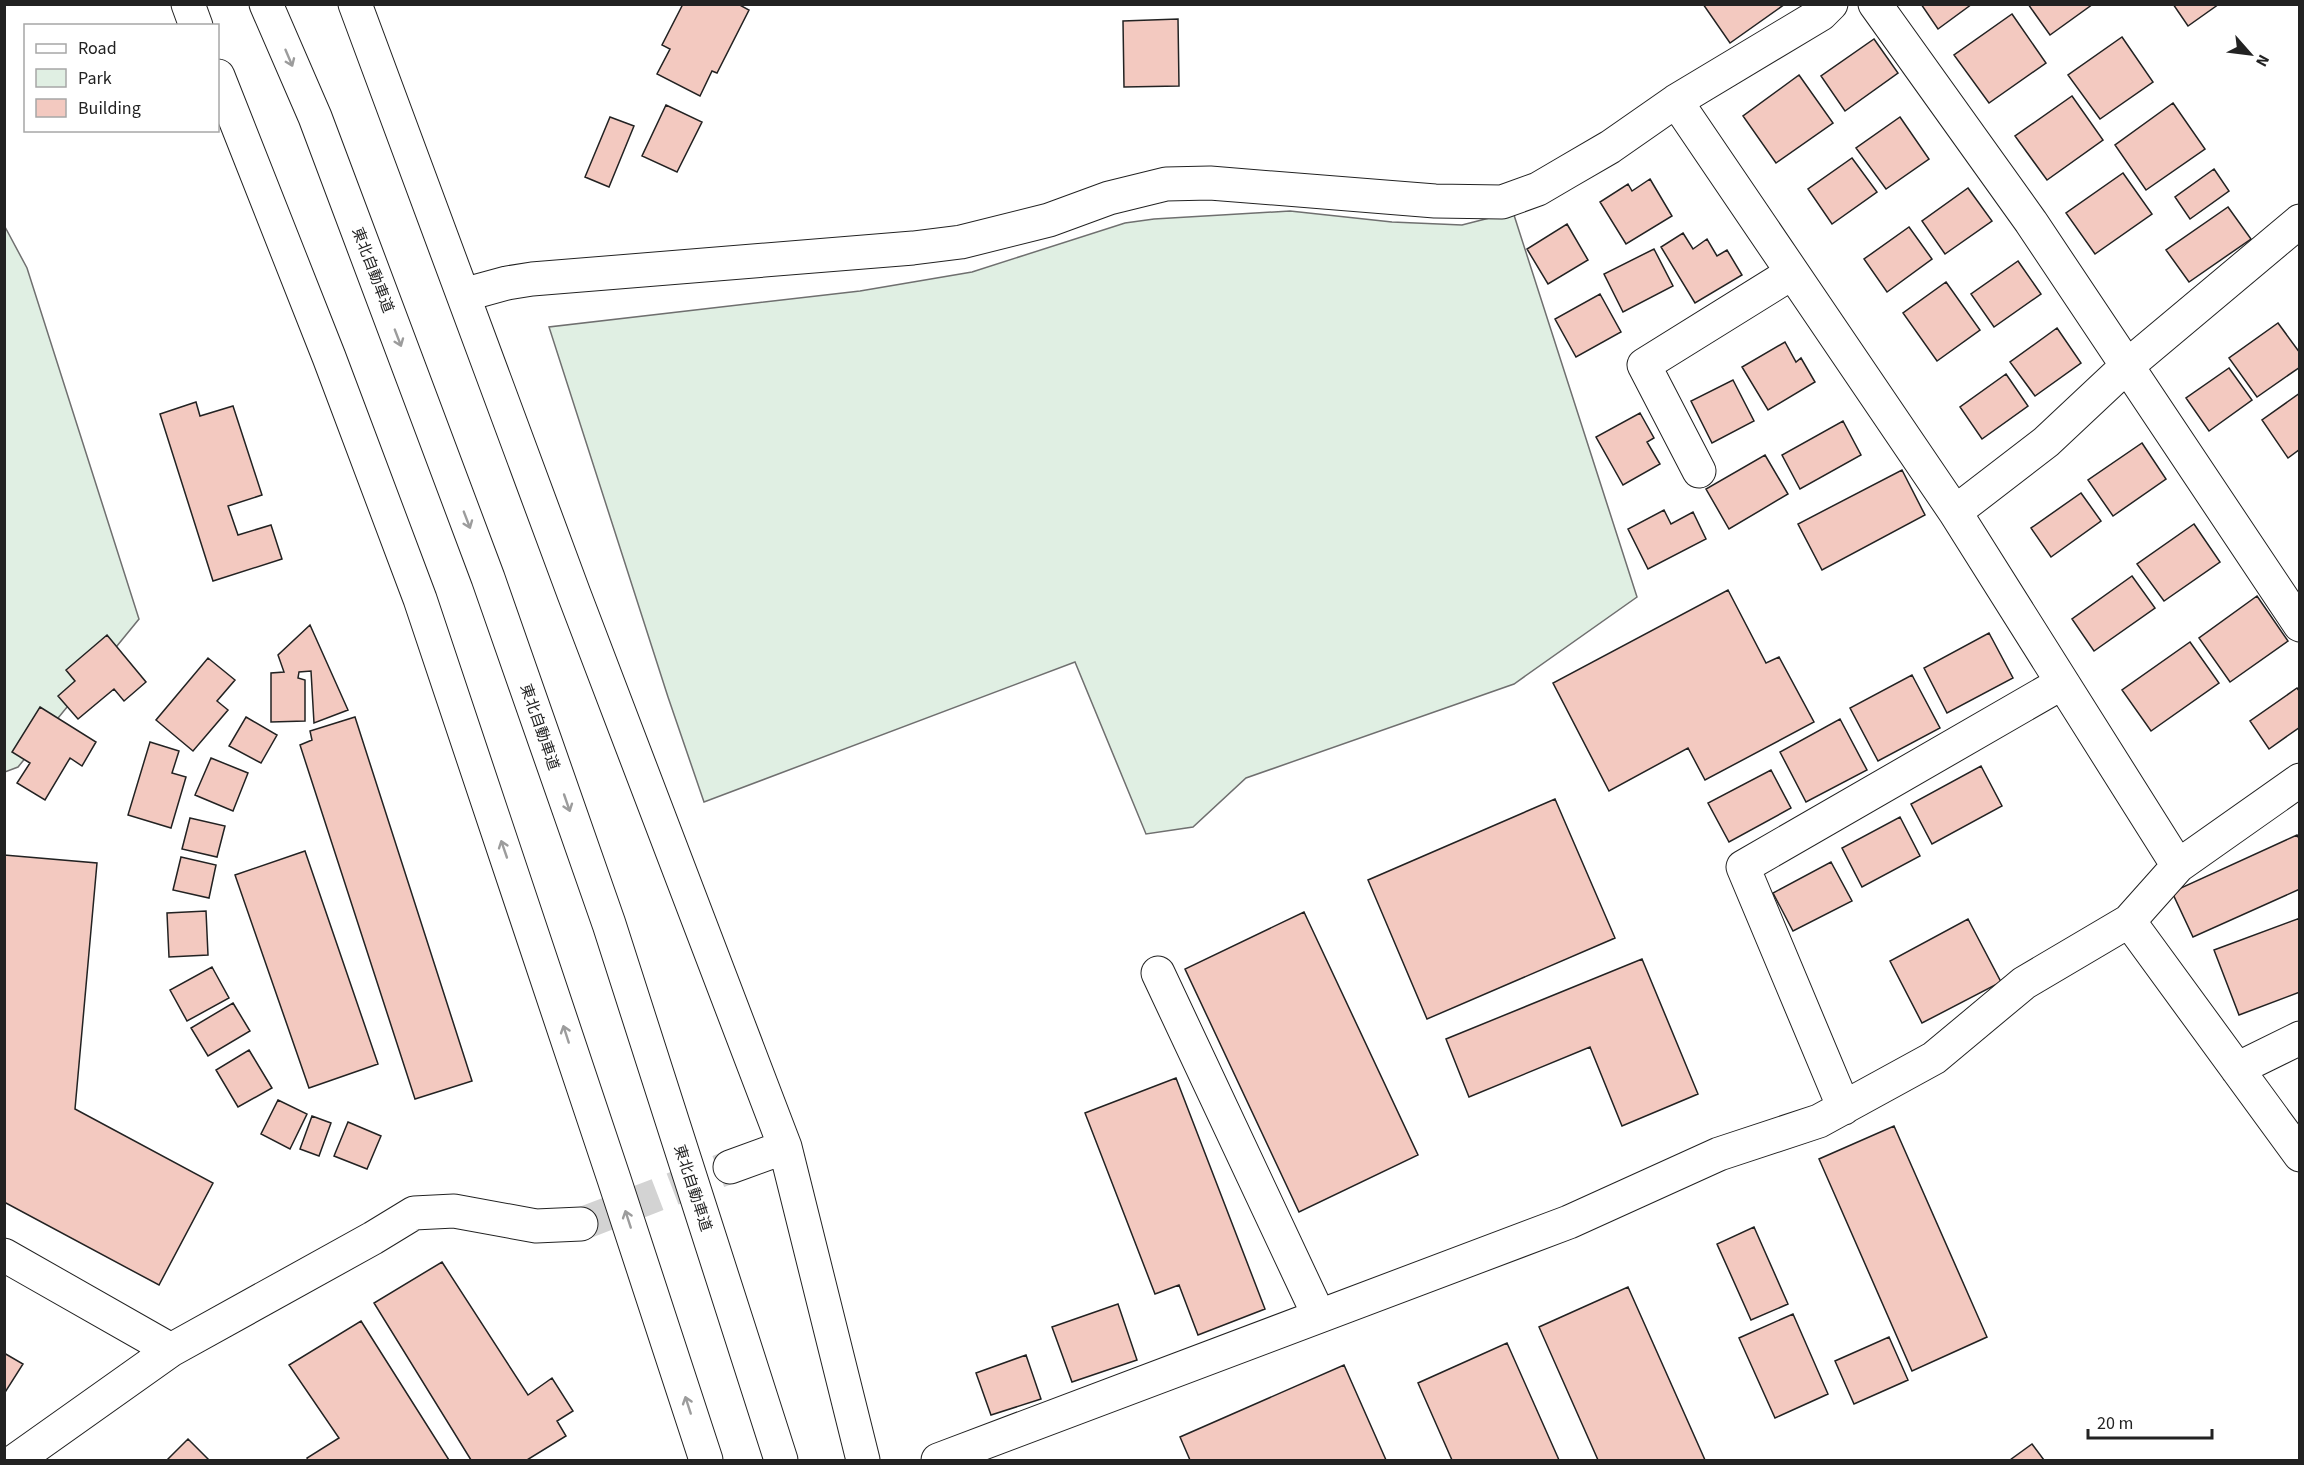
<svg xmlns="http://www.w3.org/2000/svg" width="2304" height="1465" font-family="'Source Sans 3','Noto Sans JP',sans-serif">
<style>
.green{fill:#e0efe3;stroke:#6f6f6f;stroke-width:1.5}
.building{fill:#f3c9c0;stroke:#222;stroke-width:1.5}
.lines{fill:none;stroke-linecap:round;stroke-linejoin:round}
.minor-tunnel{stroke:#d3d3d3;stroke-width:33;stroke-dasharray:33 16;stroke-linecap:butt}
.minor-casing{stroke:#222;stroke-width:35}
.highway-casing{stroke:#222;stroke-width:35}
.minor{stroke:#fff;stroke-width:33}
.highway{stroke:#fff;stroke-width:33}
.oneway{stroke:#9c9c9c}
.labels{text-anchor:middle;stroke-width:4.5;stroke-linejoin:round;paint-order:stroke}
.street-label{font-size:15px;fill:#222;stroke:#fff}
</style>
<rect width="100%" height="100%" fill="#fff"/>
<path class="green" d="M1290,211L1392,222L1462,225L1513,212L1637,597L1514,684L1246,778L1193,827L1146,834L1075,662L704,802L668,697L549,327L860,291L972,272L1125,223L1154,219Z
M4,225L27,268L139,619L18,767L5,772Z"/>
<path class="building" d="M683,4H738L749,10L717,73L712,71L700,96L657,74L670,49L662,45Z
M1703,4H1785L1730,43Z
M1921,4H1972L1938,29Z
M2028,4H2093L2050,35Z
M2173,4H2219L2188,26Z
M2012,14L2046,63L1989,103L1954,55Z
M1178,19L1179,86L1124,87L1123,21Z
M2122,37L2153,82L2100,119L2068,75Z
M1874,39L1898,73L1845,111L1821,76Z
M1799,75L1833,123L1776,163L1743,116Z
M2072,96L2103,140L2047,180L2015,136Z
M2173,103L2205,149L2146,190L2115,145Z
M666,105L702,122L677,172L642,156Z
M610,117L634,126L609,187L585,177Z
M1900,117L1929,159L1886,189L1856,148Z
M1852,158L1877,192L1832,224L1808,189Z
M2214,169L2229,191L2190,219L2175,197Z
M2123,173L2152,214L2095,254L2066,213Z
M1650,179L1672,216L1626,244L1600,202L1628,184L1632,191Z
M1968,188L1992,221L1945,254L1922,221Z
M2228,207L2251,239L2189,282L2166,250Z
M1567,224L1588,260L1548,284L1527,249Z
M1909,227L1932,259L1887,292L1864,259Z
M1683,233L1693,249L1707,239L1717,256L1727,250L1742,275L1695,303L1661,247Z
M1654,249L1673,286L1623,312L1604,274Z
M2018,261L2041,294L1994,327L1971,294Z
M1946,282L1980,330L1937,361L1903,313Z
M1600,294L1621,332L1576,357L1555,319Z
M2278,323L2300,353V367L2257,397L2229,358Z
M2057,328L2081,363L2035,396L2010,362Z
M1785,342L1796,362L1801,358L1815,382L1768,410L1742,367Z
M2229,368L2252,400L2209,431L2186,398Z
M2006,374L2028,406L1982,439L1960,407Z
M1733,380L1754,421L1712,443L1691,401Z
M2300,393V449L2288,458L2262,420Z
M196,402L200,416L233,406L262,495L228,506L238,535L271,525L282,559L213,581L160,414Z
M1640,413L1654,438L1647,442L1660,464L1623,485L1596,437Z
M1843,421L1861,455L1800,489L1782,455Z
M2142,443L2166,479L2113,516L2088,480Z
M1765,455L1788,494L1729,529L1706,489Z
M1902,470L1925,515L1822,570L1798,524Z
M2081,493L2101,521L2051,557L2031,528Z
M1664,510L1671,524L1693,512L1706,539L1648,569L1628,529Z
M2194,524L2220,562L2164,601L2137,564Z
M2132,576L2155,608L2094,651L2072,619Z
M1728,590L1766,663L1779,657L1814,722L1705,780L1688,748L1609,791L1553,683Z
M2257,596L2288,641L2230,682L2199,638Z
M310,625L348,710L314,723L311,671L299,672L298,678L305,680V721L271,722V673L284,672L278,655Z
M1989,633L2013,678L1947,713L1924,668Z
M107,635L146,682L124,701L114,689L78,719L58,696L75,681L66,670Z
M2190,642L2219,683L2151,731L2122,690Z
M208,658L235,680L217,701L228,710L193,751L156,720Z
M1912,675L1940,728L1878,761L1850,708Z
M2297,688L2300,692V727L2269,749L2250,721Z
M40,707L96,742L82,766L70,758L45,800L17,783L30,763L12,752Z
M246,717L277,735L261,763L229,746Z
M355,717L472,1081L415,1099L300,745L312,740L310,731Z
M1840,719L1867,770L1806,802L1780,752Z
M150,742L179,751L172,773L186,777L171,828L128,815Z
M211,758L248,773L233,811L195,795Z
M1981,766L2002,806L1932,844L1911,804Z
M1771,770L1791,808L1729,842L1708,803Z
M1555,799L1615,938L1427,1019L1368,880Z
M1900,817L1920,856L1862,887L1842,848Z
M190,818L225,826L217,857L182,849Z
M2297,835L2300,840V889L2193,937L2172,892Z
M305,851L378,1064L309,1088L235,875Z
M4,855L97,863L75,1109L213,1183L159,1285L4,1202Z
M181,857L216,865L209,898L173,890Z
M1831,862L1852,901L1793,931L1773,893Z
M206,911L208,955L169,957L167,913Z
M1304,912L1418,1155L1299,1212L1185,969Z
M2300,918V992L2239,1015L2214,950Z
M1968,919L2001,982L1922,1023L1890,961Z
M1642,959L1698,1094L1622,1126L1590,1047L1469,1097L1446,1039Z
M212,967L229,998L187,1021L170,990Z
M233,1003L250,1031L208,1056L191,1028Z
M249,1050L272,1088L238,1107L216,1070Z
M1176,1078L1265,1309L1198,1335L1179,1285L1155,1294L1085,1113Z
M278,1100L307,1114L290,1149L261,1134Z
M312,1116L331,1123L319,1156L300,1149Z
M348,1122L381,1136L367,1169L334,1156Z
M1894,1126L1987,1337L1912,1371L1819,1159Z
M1754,1227L1788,1304L1751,1320L1717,1244Z
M442,1262L528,1395L552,1378L573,1411L557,1421L566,1436L527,1460H471L374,1303Z
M1628,1287L1705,1460H1598L1539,1327Z
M1118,1304L1137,1360L1072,1382L1052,1327Z
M1793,1314L1828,1394L1775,1418L1739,1338Z
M361,1321L449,1460H308L307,1458L339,1438L289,1365Z
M1889,1337L1908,1380L1854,1404L1835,1361Z
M1507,1343L1559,1460H1452L1418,1383Z
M4,1353L23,1364L4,1394Z
M1026,1355L1041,1399L991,1415L976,1373Z
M1344,1365L1386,1460H1190L1180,1437Z
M188,1439L209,1460H167Z
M2032,1444L2044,1460H2010Z"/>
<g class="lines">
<path class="minor-tunnel" d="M581,1224L730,1167"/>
<g class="minor-casing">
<path id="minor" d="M355,4L574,594L785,1147L863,1460
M1875,4L2031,222L2300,625
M1676,101L1955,512L2178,866
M463,295L507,283L532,279L913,248L961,242L1049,220L1109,198L1166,184L1210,183L1435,201L1502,202L1538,189L1567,172L1610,147L1676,101L1821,14L1831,4
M1699,471L1644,365L1792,273
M1955,512L2046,442L2127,366L2300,221
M2129,921L2300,1155
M1158,973L1319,1316
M2237,1069L2300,1038
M1844,1108L1743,867L2062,683
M730,1167L785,1147
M4,1255L171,1350
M16,1460L171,1350L373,1238L414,1213L454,1211L536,1226L581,1224
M938,1460L1569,1222L1719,1154L1819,1121L1934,1058L2024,983L2129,921L2178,866L2300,780"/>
</g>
<g class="highway-casing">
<path id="highway" d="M188,4L196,26
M266,4L315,117L488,578L609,924L781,1460
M218,76L329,357L420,599L614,1179L706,1460"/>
</g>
<use href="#minor" class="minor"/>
<use href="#highway" class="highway"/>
</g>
<defs><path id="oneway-shaft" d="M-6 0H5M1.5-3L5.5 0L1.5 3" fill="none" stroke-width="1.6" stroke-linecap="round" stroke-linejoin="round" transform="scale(1.5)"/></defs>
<g class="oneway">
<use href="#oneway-shaft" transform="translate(289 58) rotate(67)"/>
<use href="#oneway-shaft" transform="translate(398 338) rotate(69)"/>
<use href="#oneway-shaft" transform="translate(467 520) rotate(69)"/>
<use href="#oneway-shaft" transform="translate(567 803) rotate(71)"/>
<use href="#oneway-shaft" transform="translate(504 849) rotate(-109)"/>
<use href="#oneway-shaft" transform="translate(566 1034) rotate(-108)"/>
<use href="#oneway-shaft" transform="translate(628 1219) rotate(-108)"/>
<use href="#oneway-shaft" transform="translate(688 1405) rotate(-108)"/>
</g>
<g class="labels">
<g class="street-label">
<text transform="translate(373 270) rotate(69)" y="5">東北自動車道</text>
<text transform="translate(540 727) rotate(71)" y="5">東北自動車道</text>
<text transform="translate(693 1188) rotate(72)" y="5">東北自動車道</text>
</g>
</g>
<rect width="2304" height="1465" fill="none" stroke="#222222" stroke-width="12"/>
<rect x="24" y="24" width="195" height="108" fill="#ffffff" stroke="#a7a7a7" stroke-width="1.5"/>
<rect x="36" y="44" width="30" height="9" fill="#ffffff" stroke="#a7a7a7" stroke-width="1.5"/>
<text x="78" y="54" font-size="18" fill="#222222">Road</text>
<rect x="36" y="69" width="30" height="18" fill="#e0efe3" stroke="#a7a7a7" stroke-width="1.5"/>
<text x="78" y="84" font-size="18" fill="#222222">Park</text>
<rect x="36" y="99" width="30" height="18" fill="#f3c9c0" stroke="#a7a7a7" stroke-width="1.5"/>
<text x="78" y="114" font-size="18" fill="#222222">Building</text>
<g transform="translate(2250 54) rotate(118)" stroke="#ffffff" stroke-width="4.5" paint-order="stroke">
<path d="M0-4.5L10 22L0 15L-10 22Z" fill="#222222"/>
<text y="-9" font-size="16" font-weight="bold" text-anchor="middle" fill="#222222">N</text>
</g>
<path d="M2088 1429v9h124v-9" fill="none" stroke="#222222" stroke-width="3"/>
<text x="2097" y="1429" font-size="18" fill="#222222" stroke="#ffffff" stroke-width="4.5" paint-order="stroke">20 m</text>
</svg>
